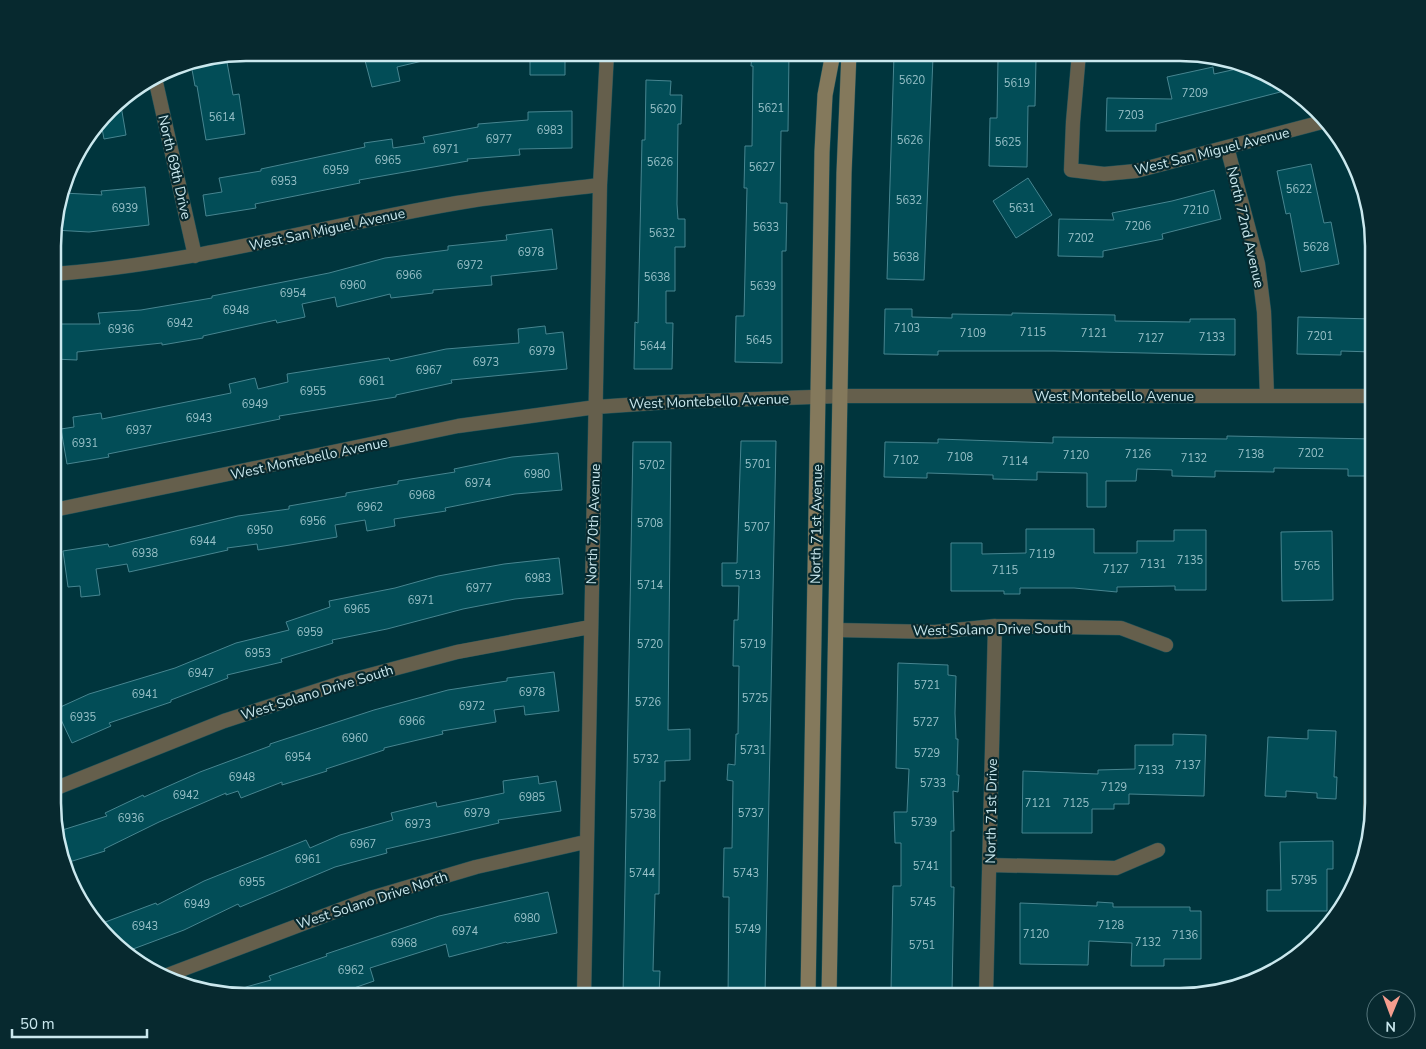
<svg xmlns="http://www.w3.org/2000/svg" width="1426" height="1049" font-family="'Nunito Sans',sans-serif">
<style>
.building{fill:#024d57;stroke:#478590}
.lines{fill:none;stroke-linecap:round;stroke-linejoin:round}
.street-casing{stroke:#205259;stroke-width:15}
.secondary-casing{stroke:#205259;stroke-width:16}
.street{stroke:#655f4c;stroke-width:14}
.secondary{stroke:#84795c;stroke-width:15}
.labels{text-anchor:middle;stroke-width:4.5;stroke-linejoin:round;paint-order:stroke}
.number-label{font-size:11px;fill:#98c1c8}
.street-label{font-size:14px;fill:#cae8ee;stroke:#07292f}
.rim{fill:none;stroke:#cae8ee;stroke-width:2.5}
</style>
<rect width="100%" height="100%" fill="#00353d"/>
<path class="building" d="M363,53H434L435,58L397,67L400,81L372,87Z
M530,53H565V75H530Z
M752,53H789L788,131H781L780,203H787L786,251H782V363L735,362L736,316H744L747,188H744L745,146H752L753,66H751Z
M894,55L933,57L924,280L887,279Z
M226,57L233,95L239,94L245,134L206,140L197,86H195L191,64Z
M998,59H1036L1035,106H1028L1027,167L989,166L990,118H997Z
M1250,66L1292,89L1156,124V131H1106L1107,98L1172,99L1167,77L1213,67L1214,74Z
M646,80L671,81L670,95H682L681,124H678L677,204L678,219H685V247H675V291H666V323H673L672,369H634L635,322L638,323L642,140H645Z
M120,100L126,135L104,139L101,123Z
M572,111V148L519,149L520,155L467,159L468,161L359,180L360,183L255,204L256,208L206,216L203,195L222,192L219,178L261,171V169L365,147L364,143L392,139L393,148L425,143L423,137L478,127V124L528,120V112Z
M1311,164L1324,223L1331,222L1339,264L1301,272L1290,213L1286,214L1277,171Z
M1028,178L1052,215L1016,238L993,201Z
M145,187L149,225L89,232L54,230V222L63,193L102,195L101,191Z
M1214,190L1221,219L1162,234L1163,239L1103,251V257L1058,256L1059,219L1114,220L1112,213L1172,201Z
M552,229L557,269L491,276L492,285L433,290V293L391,298L390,294L337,307L335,297L302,304L305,317L277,323L276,320L203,336V338L162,345V343L77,352V360L54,359V324H100L98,313L141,310L212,298V296L329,273L385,258L448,250V246L507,240L506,235Z
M885,309H912V317L952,318V314L1012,315V313L1115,315V321L1190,322V319H1235V355L1054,351H938V355L884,354Z
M1298,317L1373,319V352L1341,351V355L1297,354Z
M545,326L546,334L563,332L567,369L451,380L452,383L396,395V397L279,416L280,419L108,454L109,457L67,464L61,429L74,427L73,417L101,413L102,419L231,393L229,384L255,378L258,389L288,382L287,374L389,358L390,361L446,349L519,343L518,329Z
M1227,436L1373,439V476H1348V469L1274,468V472L1215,471V477L1172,476V470L1137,469L1136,481H1106V507H1087V473L1037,472V480L993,479V475L927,473V478L884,477L885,442L938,443V439L1053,443V437L1227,439Z
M741,441H776L765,996H728L729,897H723L724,848H732L733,781L727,780L728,764L735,765L736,734H738L739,666H733L734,620H738L739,586H722V563H737Z
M633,442H671L668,730L690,729V760L665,761V781H660L659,894H655L653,971H660L659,996H623Z
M558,453L562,490L515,494L445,508L446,511L394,519L395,526L367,531L365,520L335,525L337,537L290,545L258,550L257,544L227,548L228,550L129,572L127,564L96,569L100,595L81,597L80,586L68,587L63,551L108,544L109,547L238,516L289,509V506L346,496V493L398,484V481L455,472L454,469L512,457Z
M1026,529H1094V553H1137V541H1174V530H1206V590H1175V586L1117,587V592L1074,588H1020V594H1004V591H951V543H982V554L1026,553Z
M1332,531L1333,600L1282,601L1281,532Z
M559,558L563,594L515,599L463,609L387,629L332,640L333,643L281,659L282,662L227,675L228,678L171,700V702L109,723L111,726L72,743L56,709L89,694L175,668L236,643L289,630L286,622L330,607L329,601L395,588L438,576L504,564Z
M898,663L948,665V675L956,676L955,713L956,739H958L957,775H959L958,792L953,791L954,831H951V887H954L952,993L891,991L893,886H901V843H895L894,812H907L909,769L896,768Z
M554,672L559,711L525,715L524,706L494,710L496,722L442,731L443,734L384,748V750L326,769L327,771L282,785V782L241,798L238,791L226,795V793L159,822L104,849L105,851L66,863L56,832L107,816L105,813L143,795L144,797L200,772L270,746V744L374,710L448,690L507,681V678Z
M1308,730L1336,731L1334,777H1337L1336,799L1317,798V793L1286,791V797L1265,796L1268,737L1308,739Z
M1173,734L1206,735L1204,796L1129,794V804H1114V809H1092V833H1022L1023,771L1098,774V770L1135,769V745H1173Z
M538,776L539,784L556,781L561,811L498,820L499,823L386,849L387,853L335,867L240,907L238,904L184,930L125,952L100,924L156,903L157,905L204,881L306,840L310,848L340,835L393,820L391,813L436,802L437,807L504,793L503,781Z
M1333,841V869H1327V911H1267V890H1281L1280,842Z
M548,892L557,933L507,943L506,942L449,957L446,944L370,968L374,981L331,996L228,995V992L271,980L269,976L327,956L326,954L439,916Z
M1097,902L1113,903V907H1190V911H1201V959H1164V966H1131L1132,943L1089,941L1088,965L1020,964V903L1097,906Z"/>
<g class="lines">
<g class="street-casing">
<path id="street" d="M1079,53L1073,122L1071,170L1104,174L1136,171L1322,122
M155,78L195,256
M1227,147L1258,264L1264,312L1267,396
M54,274C191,264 322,226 457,203C504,195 552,191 600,185
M54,510L458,426L596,407L670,402L841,396H1373
M836,630L935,632L995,626L1121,628L1166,645
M54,789L224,721L344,682L457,652L590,627
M1370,830L1373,628
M990,865L1116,868L1158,850
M165,976L371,898L476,867L585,842
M584,996L600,185L607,53
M986,996L995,626"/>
</g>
<g class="secondary-casing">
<path id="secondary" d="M808,996L822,152L825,95L833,53
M829,996L844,173L849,53"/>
</g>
<use href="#street" class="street"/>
<use href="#secondary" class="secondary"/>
</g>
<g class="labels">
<g class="number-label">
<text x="912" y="84">5620</text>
<text x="1017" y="87">5619</text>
<text x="1195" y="97">7209</text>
<text x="771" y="112">5621</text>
<text x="663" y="113">5620</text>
<text x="1131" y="119">7203</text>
<text x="222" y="121">5614</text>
<text x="550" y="134">6983</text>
<text x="499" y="143">6977</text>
<text x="910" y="144">5626</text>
<text x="1008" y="146">5625</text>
<text x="446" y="153">6971</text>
<text x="388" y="164">6965</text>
<text x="660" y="166">5626</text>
<text x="762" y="171">5627</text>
<text x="336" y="174">6959</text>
<text x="284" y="185">6953</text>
<text x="1299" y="193">5622</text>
<text x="909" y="204">5632</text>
<text x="125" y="212">6939</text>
<text x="1022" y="212">5631</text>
<text x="1196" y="214">7210</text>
<text x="1138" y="230">7206</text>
<text x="766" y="231">5633</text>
<text x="662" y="237">5632</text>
<text x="1081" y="242">7202</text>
<text x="1316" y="251">5628</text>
<text x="531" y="256">6978</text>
<text x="906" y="261">5638</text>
<text x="470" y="269">6972</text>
<text x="409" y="279">6966</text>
<text x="657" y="281">5638</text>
<text x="353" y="289">6960</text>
<text x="763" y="290">5639</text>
<text x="293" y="297">6954</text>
<text x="236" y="314">6948</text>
<text x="180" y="327">6942</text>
<text x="907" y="332">7103</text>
<text x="121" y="333">6936</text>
<text x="1033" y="336">7115</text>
<text x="973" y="337">7109</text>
<text x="1094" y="337">7121</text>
<text x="1320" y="340">7201</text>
<text x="1212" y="341">7133</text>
<text x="1151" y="342">7127</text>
<text x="759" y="344">5645</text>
<text x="653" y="350">5644</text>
<text x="542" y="355">6979</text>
<text x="486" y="366">6973</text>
<text x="429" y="374">6967</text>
<text x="372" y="385">6961</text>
<text x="313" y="395">6955</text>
<text x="255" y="408">6949</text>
<text x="199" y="422">6943</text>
<text x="139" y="434">6937</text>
<text x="85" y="447">6931</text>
<text x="1311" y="457">7202</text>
<text x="1138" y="458">7126</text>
<text x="1251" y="458">7138</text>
<text x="1076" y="459">7120</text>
<text x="960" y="461">7108</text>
<text x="1194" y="462">7132</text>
<text x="906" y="464">7102</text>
<text x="1015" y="465">7114</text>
<text x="758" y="468">5701</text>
<text x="652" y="469">5702</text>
<text x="537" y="478">6980</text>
<text x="478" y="487">6974</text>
<text x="422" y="499">6968</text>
<text x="370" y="511">6962</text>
<text x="313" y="525">6956</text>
<text x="650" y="527">5708</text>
<text x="757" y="531">5707</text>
<text x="260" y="534">6950</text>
<text x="203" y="545">6944</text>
<text x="145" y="557">6938</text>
<text x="1042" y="558">7119</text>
<text x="1190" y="564">7135</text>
<text x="1153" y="568">7131</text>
<text x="1307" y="570">5765</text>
<text x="1116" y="573">7127</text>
<text x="1005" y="574">7115</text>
<text x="748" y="579">5713</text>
<text x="538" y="582">6983</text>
<text x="650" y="589">5714</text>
<text x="479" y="592">6977</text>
<text x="421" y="604">6971</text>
<text x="357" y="613">6965</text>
<text x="310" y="636">6959</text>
<text x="650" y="648">5720</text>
<text x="753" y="648">5719</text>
<text x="258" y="657">6953</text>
<text x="201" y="677">6947</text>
<text x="927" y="689">5721</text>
<text x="532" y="696">6978</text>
<text x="145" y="698">6941</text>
<text x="755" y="702">5725</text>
<text x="648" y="706">5726</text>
<text x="472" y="710">6972</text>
<text x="83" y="721">6935</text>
<text x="412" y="725">6966</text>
<text x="926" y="726">5727</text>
<text x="355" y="742">6960</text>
<text x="753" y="754">5731</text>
<text x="927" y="757">5729</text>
<text x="298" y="761">6954</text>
<text x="646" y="763">5732</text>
<text x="1188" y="769">7137</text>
<text x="1151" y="774">7133</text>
<text x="242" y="781">6948</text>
<text x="933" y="787">5733</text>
<text x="1114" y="791">7129</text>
<text x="186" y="799">6942</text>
<text x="532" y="801">6985</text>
<text x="1038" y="807">7121</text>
<text x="1076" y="807">7125</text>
<text x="477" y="817">6979</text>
<text x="751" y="817">5737</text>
<text x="643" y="818">5738</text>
<text x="131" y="822">6936</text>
<text x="924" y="826">5739</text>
<text x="418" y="828">6973</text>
<text x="363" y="848">6967</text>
<text x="308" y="863">6961</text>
<text x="926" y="870">5741</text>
<text x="642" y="877">5744</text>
<text x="746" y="877">5743</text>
<text x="1304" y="884">5795</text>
<text x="252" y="886">6955</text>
<text x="923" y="906">5745</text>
<text x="197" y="908">6949</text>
<text x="527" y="922">6980</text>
<text x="1111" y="929">7128</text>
<text x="145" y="930">6943</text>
<text x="748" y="933">5749</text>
<text x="465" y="935">6974</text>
<text x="1036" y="938">7120</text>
<text x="1185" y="939">7136</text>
<text x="1148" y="946">7132</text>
<text x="404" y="947">6968</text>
<text x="922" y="949">5751</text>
<text x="351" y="974">6962</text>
</g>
<g class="street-label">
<text transform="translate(1212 151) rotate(-14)" y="5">West San Miguel Avenue</text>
<text transform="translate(175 167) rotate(77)" y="5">North 69th Drive</text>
<text transform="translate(1246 227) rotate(77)" y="5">North 72nd Avenue</text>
<text transform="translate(327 229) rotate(-12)" y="5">West San Miguel Avenue</text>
<text x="1114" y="401">West Montebello Avenue</text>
<text transform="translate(709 401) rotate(-2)" y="5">West Montebello Avenue</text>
<text transform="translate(309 458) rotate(-12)" y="5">West Montebello Avenue</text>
<text transform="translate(593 524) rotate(-88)" y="5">North 70th Avenue</text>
<text transform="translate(816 524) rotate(-89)" y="5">North 71st Avenue</text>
<text transform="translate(992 629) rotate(-1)" y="5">West Solano Drive South</text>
<text transform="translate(317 692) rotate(-17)" y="5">West Solano Drive South</text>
<text transform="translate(991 811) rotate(-89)" y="5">North 71st Drive</text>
<text transform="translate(372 900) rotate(-18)" y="5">West Solano Drive North</text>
</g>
</g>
<path d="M0 0H1426V1049H0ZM246 61H1180A185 185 0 0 1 1365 246V803A185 185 0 0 1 1180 988H246A185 185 0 0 1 61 803V246A185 185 0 0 1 246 61Z" fill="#07292f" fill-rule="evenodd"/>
<path class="rim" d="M246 61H1180A185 185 0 0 1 1365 246V803A185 185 0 0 1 1180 988H246A185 185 0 0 1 61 803V246A185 185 0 0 1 246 61Z"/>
<g transform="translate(1391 1014) rotate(181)"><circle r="24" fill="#07292f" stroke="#55757b"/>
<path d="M0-4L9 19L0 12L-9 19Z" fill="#f59d8e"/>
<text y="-8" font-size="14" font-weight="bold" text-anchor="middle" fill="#cae8ee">N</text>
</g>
<path d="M12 1029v8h135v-8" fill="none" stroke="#cae8ee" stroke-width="2.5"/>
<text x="20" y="1029" font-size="15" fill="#cae8ee" stroke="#07292f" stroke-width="4" paint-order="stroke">50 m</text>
</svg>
